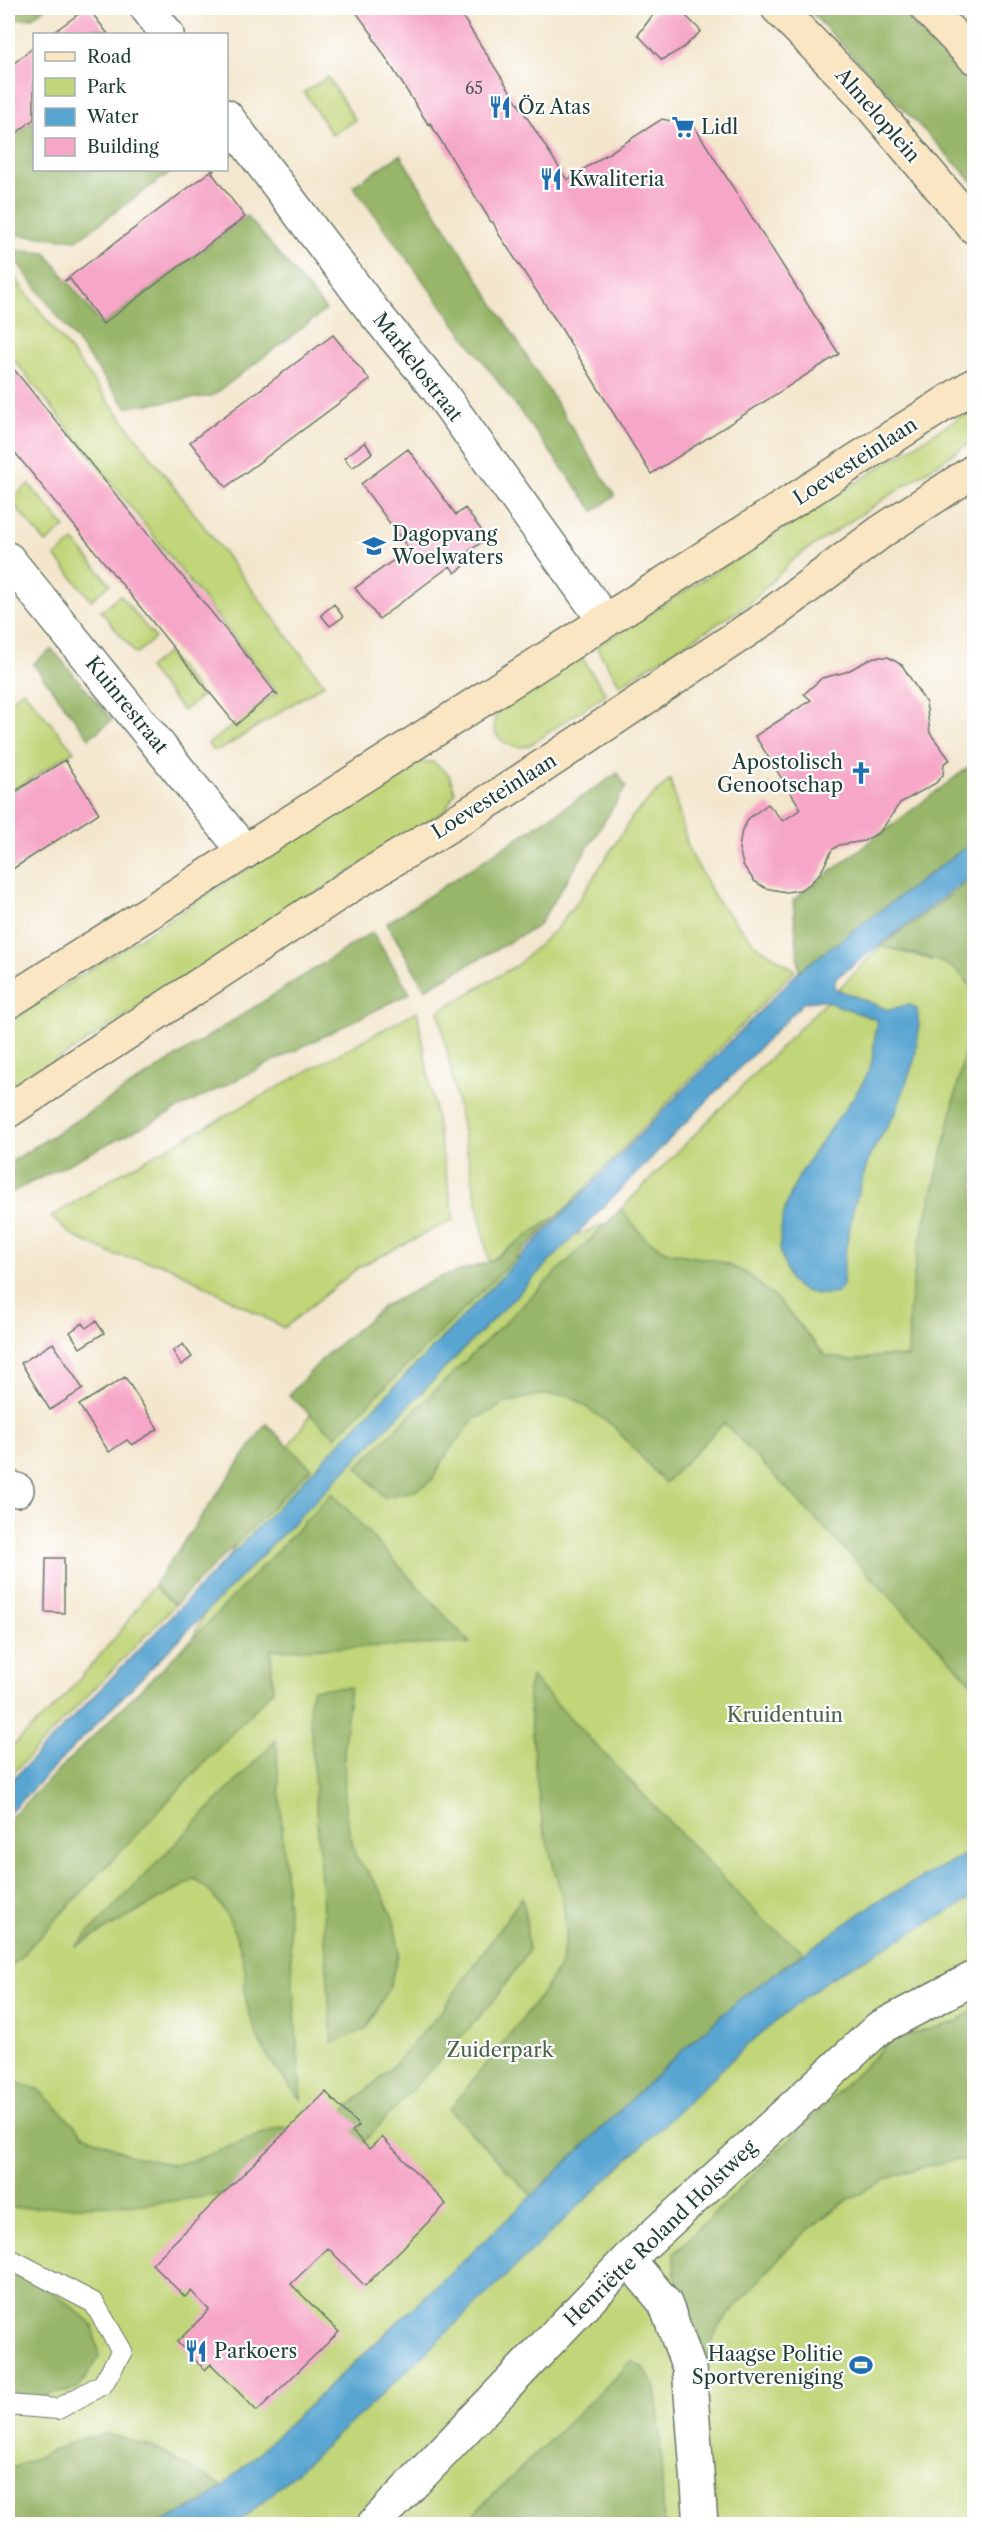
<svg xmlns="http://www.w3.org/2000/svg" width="982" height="2532" font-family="'Libre Caslon Text',serif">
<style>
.green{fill:#c1d579;stroke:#708956;stroke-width:1.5}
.forest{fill:#98b669;stroke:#5c7a4e;stroke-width:1.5}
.water{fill:#59a5d2;stroke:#3c7183;stroke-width:1.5}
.building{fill:#f6a7c8}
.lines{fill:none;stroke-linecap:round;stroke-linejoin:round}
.lane-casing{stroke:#697869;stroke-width:22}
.street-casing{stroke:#697869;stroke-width:36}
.secondary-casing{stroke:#697869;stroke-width:36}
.lane{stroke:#fff;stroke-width:20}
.street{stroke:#fff;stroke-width:33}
.secondary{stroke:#fbe6c4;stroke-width:33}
.labels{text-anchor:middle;stroke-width:4.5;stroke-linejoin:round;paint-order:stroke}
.number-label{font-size:16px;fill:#555859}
.poi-label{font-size:20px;fill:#1f3d34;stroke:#fff;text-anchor:start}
.street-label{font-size:20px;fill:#1f3d34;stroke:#fff}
.park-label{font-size:20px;fill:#486345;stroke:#fff}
</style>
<rect width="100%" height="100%" fill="#fff"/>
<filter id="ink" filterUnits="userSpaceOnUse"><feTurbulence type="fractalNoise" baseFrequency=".0167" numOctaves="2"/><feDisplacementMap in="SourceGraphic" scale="12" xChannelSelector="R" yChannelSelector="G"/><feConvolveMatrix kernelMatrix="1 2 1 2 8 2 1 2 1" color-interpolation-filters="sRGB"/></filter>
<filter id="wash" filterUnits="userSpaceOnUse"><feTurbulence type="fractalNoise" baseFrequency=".008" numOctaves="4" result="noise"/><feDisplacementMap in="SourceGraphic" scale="24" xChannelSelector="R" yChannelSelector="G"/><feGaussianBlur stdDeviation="1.35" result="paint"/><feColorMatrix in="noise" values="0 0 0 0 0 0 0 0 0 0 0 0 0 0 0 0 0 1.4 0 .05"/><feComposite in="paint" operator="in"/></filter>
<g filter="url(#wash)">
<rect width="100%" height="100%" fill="#f3e6cc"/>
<path class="green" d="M328,77L355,120L332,135L304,92Z
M8,269L324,684L222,749L213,750L208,744L277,692L8,352Z
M974,408V440L796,557L749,604L620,685L596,647Z
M29,484L65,527L46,543L10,500Z
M74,541L110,584L91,600L55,556Z
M120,595L155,638L136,654L101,611Z
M167,653L202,696L183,711L148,668Z
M581,657L606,694L528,746C502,751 483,729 501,707C507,701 518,696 525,692C543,680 562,668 581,657Z
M23,690L74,751L8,794V702Z
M415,762H433L449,775L455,792L445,811L8,1092V1022Z
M670,779L689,850L717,901L756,945L795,970L562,1212L489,1262L439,1011L517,965L556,929L582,895L633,816Z
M974,886V2524H8V1832L152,1728L265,1479L384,1310L626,1216L621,1209L881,946L932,960Z
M417,1011L454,1219L359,1267L284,1328L167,1265L115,1255L73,1236L51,1217L121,1173Z
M153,1586L175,1605L8,1778V1750L57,1705L119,1633Z"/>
<path class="forest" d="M8,8H45L32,18L8,20Z
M807,8H898L974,89V183Z
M34,120V170H173L77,240L8,234V140Z
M400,155L615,496L594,511L353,186Z
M247,216L326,310L212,396L126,407L8,250L46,253L102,325Z
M52,649L112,720L89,738L33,664Z
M974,763V841L799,971L793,900Z
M618,773L626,787L538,926L425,989L387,923Z
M974,877V999C966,958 915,955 881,946Z
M372,932L410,993L8,1194V1164Z
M974,1009V1685L724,1423L665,1483L613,1426L569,1395H537L506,1403L473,1420L448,1452L432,1480L415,1491L384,1497L357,1467L621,1209L646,1239L668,1252L719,1261L746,1273L780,1302L825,1355L852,1361L882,1356L908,1357L909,1313L917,1254L945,1142Z
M562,1212L335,1437L289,1395L326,1355L383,1307L438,1278L489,1262Z
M266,1424L311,1468L175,1605L153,1586Z
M332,1493L470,1643L271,1650L273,1690L8,1970V1820L207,1624Z
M531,1677L764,1921L804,1952L741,1998L677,2055L532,2196L449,2110L541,1995L561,1964L566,1933L563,1901L544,1831L537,1786L528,1690Z
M350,1687L344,1745L345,1811L355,1855L381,1891L394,1920L399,1952L389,1988L366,2029L332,2043L309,1703L313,1689Z
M276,1740L301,2100C284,2079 264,2057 255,2030C251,2019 246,2006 245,1994C244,1987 246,1979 245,1971C240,1936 224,1900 195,1879L75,1947Z
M522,1897L526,1916L528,1952L493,2002L340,2168L337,2117L391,2068L443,2009Z
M974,2010V2158C877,2166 809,2218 749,2292C740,2303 720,2322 715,2335C707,2353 705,2382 701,2402L682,2349L673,2254L891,2040L956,2022Z
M8,2080L38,2089L84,2134L132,2156L172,2165L198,2159L279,2127L303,2130L307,2184L146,2204L8,2208Z
M8,2271L55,2293L93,2325L99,2357L78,2389L28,2399L8,2389Z
M632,2361L645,2369L654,2385L659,2416L664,2524H463Z
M108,2434L152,2447L223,2486L206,2501L159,2524H8V2470L82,2438Z"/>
<path class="water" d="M974,841V874L836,978L834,988L889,1010L909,1004L917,1009L919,1027L915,1058L896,1112L870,1155L853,1209L844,1258L843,1285L837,1293C820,1296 793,1294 787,1273C785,1265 780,1255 780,1247C779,1178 834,1133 866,1077C876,1059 873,1040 877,1020L823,1000L804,1002L8,1814V1784L799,971Z
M974,1850V1897L827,1980L746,2046L373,2403L238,2524H159L206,2501L223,2486L532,2196L677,2055L741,1998L878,1901Z"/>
<g id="blocks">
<path class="building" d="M87,8H91L89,9L108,34H51Z
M353,8H457L567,180L662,119L694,126L839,354L651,474L559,325L498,233L493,222H491L430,123L428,124L372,36L373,35Z
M658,8H678L701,31L683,48L662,60L638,35Z
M34,47V119L8,140V68Z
M212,170H214L212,173L245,217L103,324L70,279L64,281Z
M333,335L370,380L226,487L190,442Z
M8,362L230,635L278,696L274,692L236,725L8,444Z
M365,442L372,453L352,468L344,458Z
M408,449L456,515L465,508L487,538L459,559L464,566L455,573L450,566L379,619L355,588L409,549L361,484Z
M334,604L343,617L330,626L321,615Z
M874,657H888L902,665L926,703L930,733L950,760L944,763L943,775L936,783L900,803L880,832L864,841L839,845L832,850L821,872L810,884L800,890L786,892L765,888L754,881L743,865L739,848L742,830L749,818L768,804L783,821L801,809L755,736L811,700L804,694L822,678L846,672Z
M65,760L99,813L8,872V796Z
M96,1321L104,1333L80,1348L70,1332L83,1323L86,1328Z
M53,1343L83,1389L50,1410L21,1363Z
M183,1344L192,1357L181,1365L173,1351Z
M125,1377L158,1429L132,1445L127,1440L109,1452L79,1405Z
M46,1558H64V1613L45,1612Z
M8,1600L13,1609L8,1613Z
M326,2092L359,2126L352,2131L369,2149L382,2137L446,2204L365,2286L328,2248L291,2284L339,2332L257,2411L211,2364L205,2370L177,2342L209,2310L191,2291L185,2297L152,2264Z"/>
</g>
</g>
<g filter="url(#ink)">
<use href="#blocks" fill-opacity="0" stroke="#697869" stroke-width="1.5"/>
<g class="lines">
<g class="lane-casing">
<path id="lane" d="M8,2258L94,2303L122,2351L103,2384L58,2409L8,2405"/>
</g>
<g class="street-casing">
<path id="street" d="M147,8L167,34
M226,116L373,311L437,388L605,621
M8,559L245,852
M8,1487L17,1490
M628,2259L665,2303L689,2368L701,2524
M374,2524L628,2259L879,2028L974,1978"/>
</g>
<g class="secondary-casing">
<path id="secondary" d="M778,8L858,90L974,227
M927,8L974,57
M8,1002C331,798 652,591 974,385
M8,1111L350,886L507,790L690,668L770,615L882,531L974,471"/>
</g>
<use href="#lane" class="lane"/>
<use href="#street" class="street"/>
<use href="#secondary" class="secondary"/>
</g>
</g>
<defs>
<g id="restaurant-bare" transform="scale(1.8)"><path d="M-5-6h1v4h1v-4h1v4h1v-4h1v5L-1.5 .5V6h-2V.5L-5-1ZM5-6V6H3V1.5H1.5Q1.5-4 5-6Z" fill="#1f6fb2" stroke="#fff" stroke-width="2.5" paint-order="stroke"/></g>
<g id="supermarket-bare" transform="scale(1.8)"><path d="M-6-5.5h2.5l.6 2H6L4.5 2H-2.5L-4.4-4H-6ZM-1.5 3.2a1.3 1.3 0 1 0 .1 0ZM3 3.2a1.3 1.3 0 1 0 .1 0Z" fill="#1f6fb2" stroke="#fff" stroke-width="2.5" paint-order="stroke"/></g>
<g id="school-bare" transform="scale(1.8)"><path d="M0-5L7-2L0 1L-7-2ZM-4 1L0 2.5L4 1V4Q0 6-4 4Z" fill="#1f6fb2" stroke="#fff" stroke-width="2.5" paint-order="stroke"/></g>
<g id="church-bare" transform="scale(1.8)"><path d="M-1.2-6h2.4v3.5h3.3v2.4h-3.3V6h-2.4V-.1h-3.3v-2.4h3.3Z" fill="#1f6fb2" stroke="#fff" stroke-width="2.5" paint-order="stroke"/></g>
<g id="stadium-bare" transform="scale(1.8)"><path d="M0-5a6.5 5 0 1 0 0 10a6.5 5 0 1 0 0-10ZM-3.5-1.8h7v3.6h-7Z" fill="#1f6fb2" stroke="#fff" stroke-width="2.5" paint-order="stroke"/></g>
</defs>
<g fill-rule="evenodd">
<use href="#restaurant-bare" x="500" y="107"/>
<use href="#supermarket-bare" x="683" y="127"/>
<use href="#restaurant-bare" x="551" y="179"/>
<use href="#school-bare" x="374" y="546"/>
<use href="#church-bare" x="861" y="773"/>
<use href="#restaurant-bare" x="196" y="2351"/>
<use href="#stadium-bare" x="861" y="2365"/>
</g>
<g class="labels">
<g class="number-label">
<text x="474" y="94">65</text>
</g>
<g class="poi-label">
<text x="518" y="114">Öz Atas</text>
<text x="701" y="134">Lidl</text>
<text x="569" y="186">Kwaliteria</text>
<text x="392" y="541">Dagopvang<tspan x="392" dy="23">Woelwaters</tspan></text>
<text x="843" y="769" text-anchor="end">Apostolisch<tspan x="843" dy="23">Genootschap</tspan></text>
<text x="214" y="2358">Parkoers</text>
<text x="843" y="2361" text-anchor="end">Haagse Politie<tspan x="843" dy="23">Sportvereniging</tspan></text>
</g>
<g class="street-label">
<text transform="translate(878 115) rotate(49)" y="7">Almeloplein</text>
<text transform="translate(418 367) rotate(52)" y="7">Markelostraat</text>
<text transform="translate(855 461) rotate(-33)" y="7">Loevesteinlaan</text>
<text transform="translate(127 705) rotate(51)" y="7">Kuinrestraat</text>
<text transform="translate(494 796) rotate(-32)" y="7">Loevesteinlaan</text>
<text transform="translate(660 2233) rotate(-44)" y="7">Henriëtte Roland Holstweg</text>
</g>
<g class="park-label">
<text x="785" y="1722">Kruidentuin</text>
<text x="500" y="2057">Zuiderpark</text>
</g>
</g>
<rect width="982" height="2532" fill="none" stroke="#fff" stroke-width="30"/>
<rect x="33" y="33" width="195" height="138" fill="#ffffff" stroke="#a5b1ae" stroke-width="1.5"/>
<rect x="45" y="52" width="30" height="9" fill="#fbe6c4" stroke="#a5b1ae" stroke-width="1.5"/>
<text x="87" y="63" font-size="18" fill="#1f3d34">Road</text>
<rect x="45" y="78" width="30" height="18" fill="#c1d579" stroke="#a5b1ae" stroke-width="1.5"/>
<text x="87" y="93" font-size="18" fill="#1f3d34">Park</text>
<rect x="45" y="108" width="30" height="18" fill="#59a5d2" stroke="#a5b1ae" stroke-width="1.5"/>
<text x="87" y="123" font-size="18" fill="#1f3d34">Water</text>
<rect x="45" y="138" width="30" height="18" fill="#f6a7c8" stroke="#a5b1ae" stroke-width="1.5"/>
<text x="87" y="153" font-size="18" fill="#1f3d34">Building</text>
</svg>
